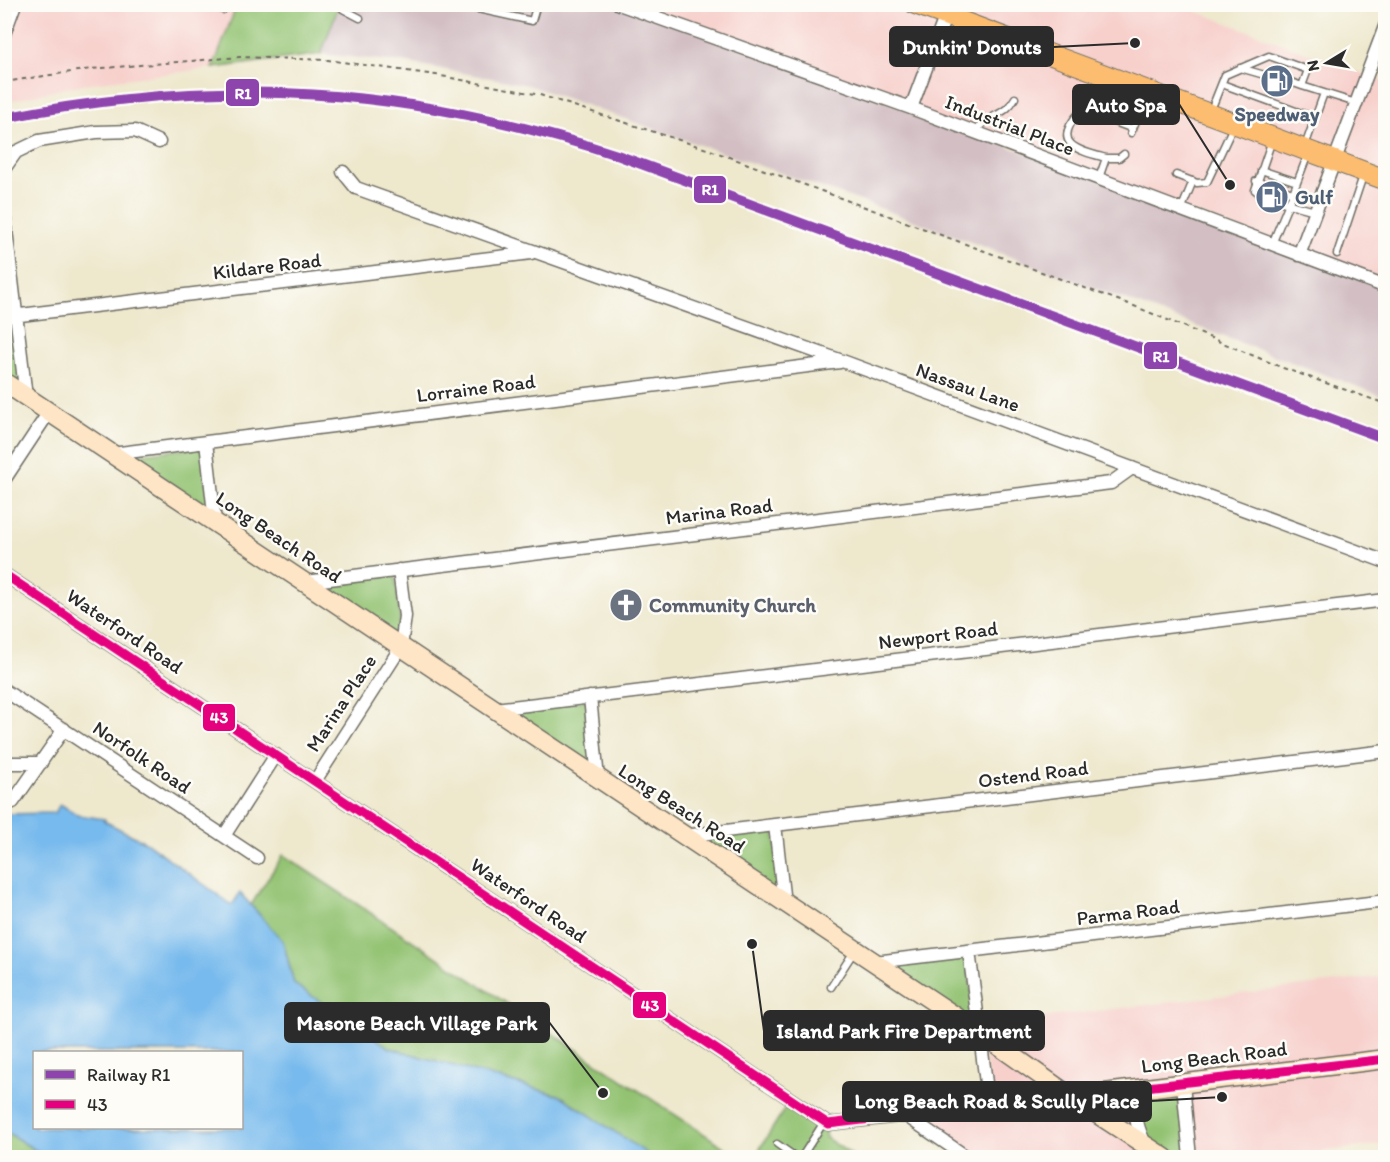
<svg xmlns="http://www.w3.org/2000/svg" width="1390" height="1162" font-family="Itim,sans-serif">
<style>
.built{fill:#f7d0cc}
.industrial{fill:#d2bec3}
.green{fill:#93c372;stroke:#5f774e;stroke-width:1.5}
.water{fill:#77baed;stroke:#51728c;stroke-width:1.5;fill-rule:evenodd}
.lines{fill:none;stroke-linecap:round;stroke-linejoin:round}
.lane-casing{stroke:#6f6d64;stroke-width:9}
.street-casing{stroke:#6f6d64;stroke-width:15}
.secondary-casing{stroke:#6f6d64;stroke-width:21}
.primary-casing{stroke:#6f6d64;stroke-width:22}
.path{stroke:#6f6d64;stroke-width:2;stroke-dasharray:4.5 4.5;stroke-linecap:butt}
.lane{stroke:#fff;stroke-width:6}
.street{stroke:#fff;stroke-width:12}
.secondary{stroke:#fee5c5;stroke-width:18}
.primary{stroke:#fcbd6f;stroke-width:20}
.bus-1-casing{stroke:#fdfcf7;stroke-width:14}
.bus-1{stroke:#e5007d;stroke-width:9}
.rail-1-casing{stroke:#fdfcf7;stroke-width:15}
.rail-1{stroke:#8e44ad;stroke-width:10}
.labels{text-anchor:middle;stroke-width:5;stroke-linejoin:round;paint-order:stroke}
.service-label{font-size:20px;font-weight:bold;fill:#4e5e75;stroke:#fdfcf7}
.street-label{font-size:20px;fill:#2b2b2b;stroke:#fdfcf7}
.worship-label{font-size:20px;font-weight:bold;fill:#5b616d;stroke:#fdfcf7;text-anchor:start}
.leader{fill:none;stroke:#2b2b2b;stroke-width:2}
.callout-dot{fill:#2b2b2b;stroke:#fdfcf7;stroke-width:2}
.callout{fill:#2b2b2b;stroke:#2b2b2b;stroke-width:2}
.callout-label{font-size:21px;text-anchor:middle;font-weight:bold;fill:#fff}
.line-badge{stroke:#fdfcf7;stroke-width:2}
.badge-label{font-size:16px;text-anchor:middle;font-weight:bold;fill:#fff}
</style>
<rect width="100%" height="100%" fill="#fdfcf7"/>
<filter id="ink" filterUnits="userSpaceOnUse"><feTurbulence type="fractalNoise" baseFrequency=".0167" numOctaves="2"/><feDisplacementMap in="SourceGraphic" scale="12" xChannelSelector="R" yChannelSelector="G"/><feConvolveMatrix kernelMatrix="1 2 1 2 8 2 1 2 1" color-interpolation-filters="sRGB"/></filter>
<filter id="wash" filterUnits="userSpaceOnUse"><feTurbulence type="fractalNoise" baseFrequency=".008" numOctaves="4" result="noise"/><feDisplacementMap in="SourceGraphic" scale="24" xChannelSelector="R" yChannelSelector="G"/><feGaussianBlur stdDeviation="1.35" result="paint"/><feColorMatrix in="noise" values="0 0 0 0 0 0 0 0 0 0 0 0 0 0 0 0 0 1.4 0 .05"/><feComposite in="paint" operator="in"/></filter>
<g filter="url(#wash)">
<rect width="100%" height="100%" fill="#eee8cd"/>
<path class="built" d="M4,5H237L213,68L84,84L5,102Z
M625,5H1179L1385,82V282Z
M1385,976V1144L1267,1158L973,1157L912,1117L992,1107L981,1025Z"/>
<path class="industrial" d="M339,5H622L1385,285V397L869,204L528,85L408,63L321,54Z"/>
<path class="green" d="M237,4H339V5L321,54L213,68Z
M14,319L21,390L5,379L4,321Z
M203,447L210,513L122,456Z
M395,574L400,617L397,638L319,585Z
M588,700L595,773L501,711Z
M774,827L781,898L691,837Z
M283,855L739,1157H652L561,1096L390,1048L294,984L283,941L251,905Z
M967,954L975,1025L886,965Z
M1182,1087L1189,1157C1158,1157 1150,1150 1138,1122L1149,1090Z
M790,1100L829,1125L825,1132L826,1138L855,1157L754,1158Z
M5,1131L46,1157H5Z"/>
<path class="water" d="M60,804L78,815L105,819L104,821L147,843L232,905L240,893L283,941L294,984L390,1048L561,1096L652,1157H46L5,1131L4,814L55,813ZM34,1052H242V1128H34Z"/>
</g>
<g filter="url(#ink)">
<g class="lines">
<g class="lane-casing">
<path id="lane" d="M211,4L223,10L225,4
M342,4L343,9L360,18
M455,4L532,21L537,4
M1240,68L1268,76
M1288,81L1302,86
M1222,84L1315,118
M1211,110L1225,75L1269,56L1308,70L1302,86L1356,103
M975,132C989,113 1005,117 1015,98
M1131,133L1147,95
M1272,140L1255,190L1264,197L1315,211
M1305,146L1324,93
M1106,158C1080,151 1050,145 1079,113L1085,111L1133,129
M1261,170L1297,182
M1176,175L1197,183L1207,182L1233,127
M1099,178L1106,158H1119L1124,154
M1256,181L1293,193L1272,244
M1293,193L1308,154
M1181,210L1193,181
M1337,254L1363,176
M831,987L853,953
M777,1144L797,1158
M801,1158L824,1122"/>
</g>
<g class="street-casing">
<path id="street" d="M619,4L911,108L1386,287
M4,34L15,4
M911,108L950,4
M4,169L16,152L39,141L96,132L135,131L159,142
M343,172L356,188L845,362L1386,562
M4,213L26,397
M1299,255L1386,24
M4,317L531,253
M206,442L215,522
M112,454L840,362
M4,480L49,412
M4,574L828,1124L1071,1097
M305,582L1111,483L1132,468
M4,690L257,858
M590,697L598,779
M495,709L1386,600
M4,763H41
M315,781L401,647L405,616L399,570
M13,802L64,729
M775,825L784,903
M224,836L276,755
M684,836L1386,751
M969,951L989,1106
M875,962L1386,901
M1183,1084L1190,1158
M905,1115L968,1158
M1145,1144C1133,1117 1133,1113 1148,1088"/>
</g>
<g class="secondary-casing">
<path id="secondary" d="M4,382L979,1032L1071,1097L1165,1158
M1071,1097L1386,1059"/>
</g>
<g class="primary-casing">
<path id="primary" d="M915,4L1386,180"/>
</g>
<path class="path" d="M4,82L91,69L240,57L328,60L436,75L540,95L710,150L1134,306L1283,368L1386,404"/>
<use href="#lane" class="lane"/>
<use href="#street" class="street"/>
<use href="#secondary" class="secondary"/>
<use href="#primary" class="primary"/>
<g class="bus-1-casing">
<path id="bus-1" d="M4,574L828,1124L1386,1059"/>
</g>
<use href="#bus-1" class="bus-1"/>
<g class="rail-1-casing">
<path id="rail-1" d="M4,118C221,75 407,86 617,155L1386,439"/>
</g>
<use href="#rail-1" class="rail-1"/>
</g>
</g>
<defs>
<g id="fuel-disc" transform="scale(1.725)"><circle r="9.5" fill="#5c6f8a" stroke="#fdfcf7"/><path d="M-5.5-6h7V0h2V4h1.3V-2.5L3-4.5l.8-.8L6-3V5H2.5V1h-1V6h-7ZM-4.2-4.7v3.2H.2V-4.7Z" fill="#fff"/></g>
<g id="church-disc" transform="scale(1.725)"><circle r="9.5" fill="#6b7280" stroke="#fdfcf7"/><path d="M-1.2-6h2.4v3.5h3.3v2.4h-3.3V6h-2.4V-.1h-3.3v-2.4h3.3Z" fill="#fff"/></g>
</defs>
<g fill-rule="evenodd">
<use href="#fuel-disc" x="1277" y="81"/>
<use href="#fuel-disc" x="1272" y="197"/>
<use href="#church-disc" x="626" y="605"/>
</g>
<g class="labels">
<g class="service-label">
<text x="1277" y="121">Speedway</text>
<text x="1295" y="204" text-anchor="start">Gulf</text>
</g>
<g class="street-label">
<text transform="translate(1010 125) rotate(21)" y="7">Industrial Place</text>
<text transform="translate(267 266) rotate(-7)" y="7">Kildare Road</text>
<text transform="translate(968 387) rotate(20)" y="7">Nassau Lane</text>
<text transform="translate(476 388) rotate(-7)" y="7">Lorraine Road</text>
<text transform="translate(719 511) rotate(-7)" y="7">Marina Road</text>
<text transform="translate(279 537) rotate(34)" y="7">Long Beach Road</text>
<text transform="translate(125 631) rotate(34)" y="7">Waterford Road</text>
<text transform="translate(938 635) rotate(-7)" y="7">Newport Road</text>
<text transform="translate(341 703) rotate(-57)" y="7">Marina Place</text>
<text transform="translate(142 757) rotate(34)" y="7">Norfolk Road</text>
<text transform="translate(1033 774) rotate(-7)" y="7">Ostend Road</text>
<text transform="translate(682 808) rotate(33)" y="7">Long Beach Road</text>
<text transform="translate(529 900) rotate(34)" y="7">Waterford Road</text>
<text transform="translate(1128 912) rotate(-7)" y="7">Parma Road</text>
<text transform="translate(1214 1057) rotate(-7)" y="7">Long Beach Road</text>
</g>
<g class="worship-label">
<text x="649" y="612">Community Church</text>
</g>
</g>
<path class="leader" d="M1135 43L1053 47M1230 185L1179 104M603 1093L549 1022M752 944L764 1031M1222 1097L1151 1101"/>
<g class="callout-dot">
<circle cx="1135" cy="43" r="6"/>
<circle cx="1230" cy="185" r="6"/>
<circle cx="603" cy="1093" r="6"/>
<circle cx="752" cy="944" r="6"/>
<circle cx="1222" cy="1097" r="6"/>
</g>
<g class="callout">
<rect x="890" y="27" width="163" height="39" rx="6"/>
<rect x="1073" y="85" width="106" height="39" rx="6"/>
<rect x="285" y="1003" width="264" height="39" rx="6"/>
<rect x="764" y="1011" width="280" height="39" rx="6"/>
<rect x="843" y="1082" width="308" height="39" rx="6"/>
</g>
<g class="callout-label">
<text x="972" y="54">Dunkin' Donuts</text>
<text x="1126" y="112">Auto Spa</text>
<text x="417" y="1030">Masone Beach Village Park</text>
<text x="904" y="1038">Island Park Fire Department</text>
<text x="997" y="1108">Long Beach Road &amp; Scully Place</text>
</g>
<g class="line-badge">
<rect x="225" y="78" width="35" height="29" rx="6" fill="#8e44ad"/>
<rect x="693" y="175" width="34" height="29" rx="6" fill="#8e44ad"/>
<rect x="1143" y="341" width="35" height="29" rx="6" fill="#8e44ad"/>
<rect x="202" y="703" width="34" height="29" rx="6" fill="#e5007d"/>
<rect x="632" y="991" width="35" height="28" rx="6" fill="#e5007d"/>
</g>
<g class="badge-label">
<text x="243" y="99">R1</text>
<text x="710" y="195">R1</text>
<text x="1161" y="362">R1</text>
<text x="219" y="723">43</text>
<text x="650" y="1011">43</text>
</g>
<rect width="1390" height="1162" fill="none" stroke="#fdfcf7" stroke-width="24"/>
<rect x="33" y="1051" width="210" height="78" fill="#fdfcf7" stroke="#a9a8a5" stroke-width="1.5"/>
<rect x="45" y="1070" width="30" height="9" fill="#8e44ad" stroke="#a9a8a5" stroke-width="1.5"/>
<text x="87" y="1081" font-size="18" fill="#2b2b2b">Railway R1</text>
<rect x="45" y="1100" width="30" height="9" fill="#e5007d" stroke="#a9a8a5" stroke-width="1.5"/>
<text x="87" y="1111" font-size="18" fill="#2b2b2b">43</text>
<g transform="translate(1327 63) rotate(259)" stroke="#fdfcf7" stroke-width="4.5" paint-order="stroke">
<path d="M0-4.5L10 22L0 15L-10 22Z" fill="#2b2b2b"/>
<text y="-9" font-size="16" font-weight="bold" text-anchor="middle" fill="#2b2b2b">N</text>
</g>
</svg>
